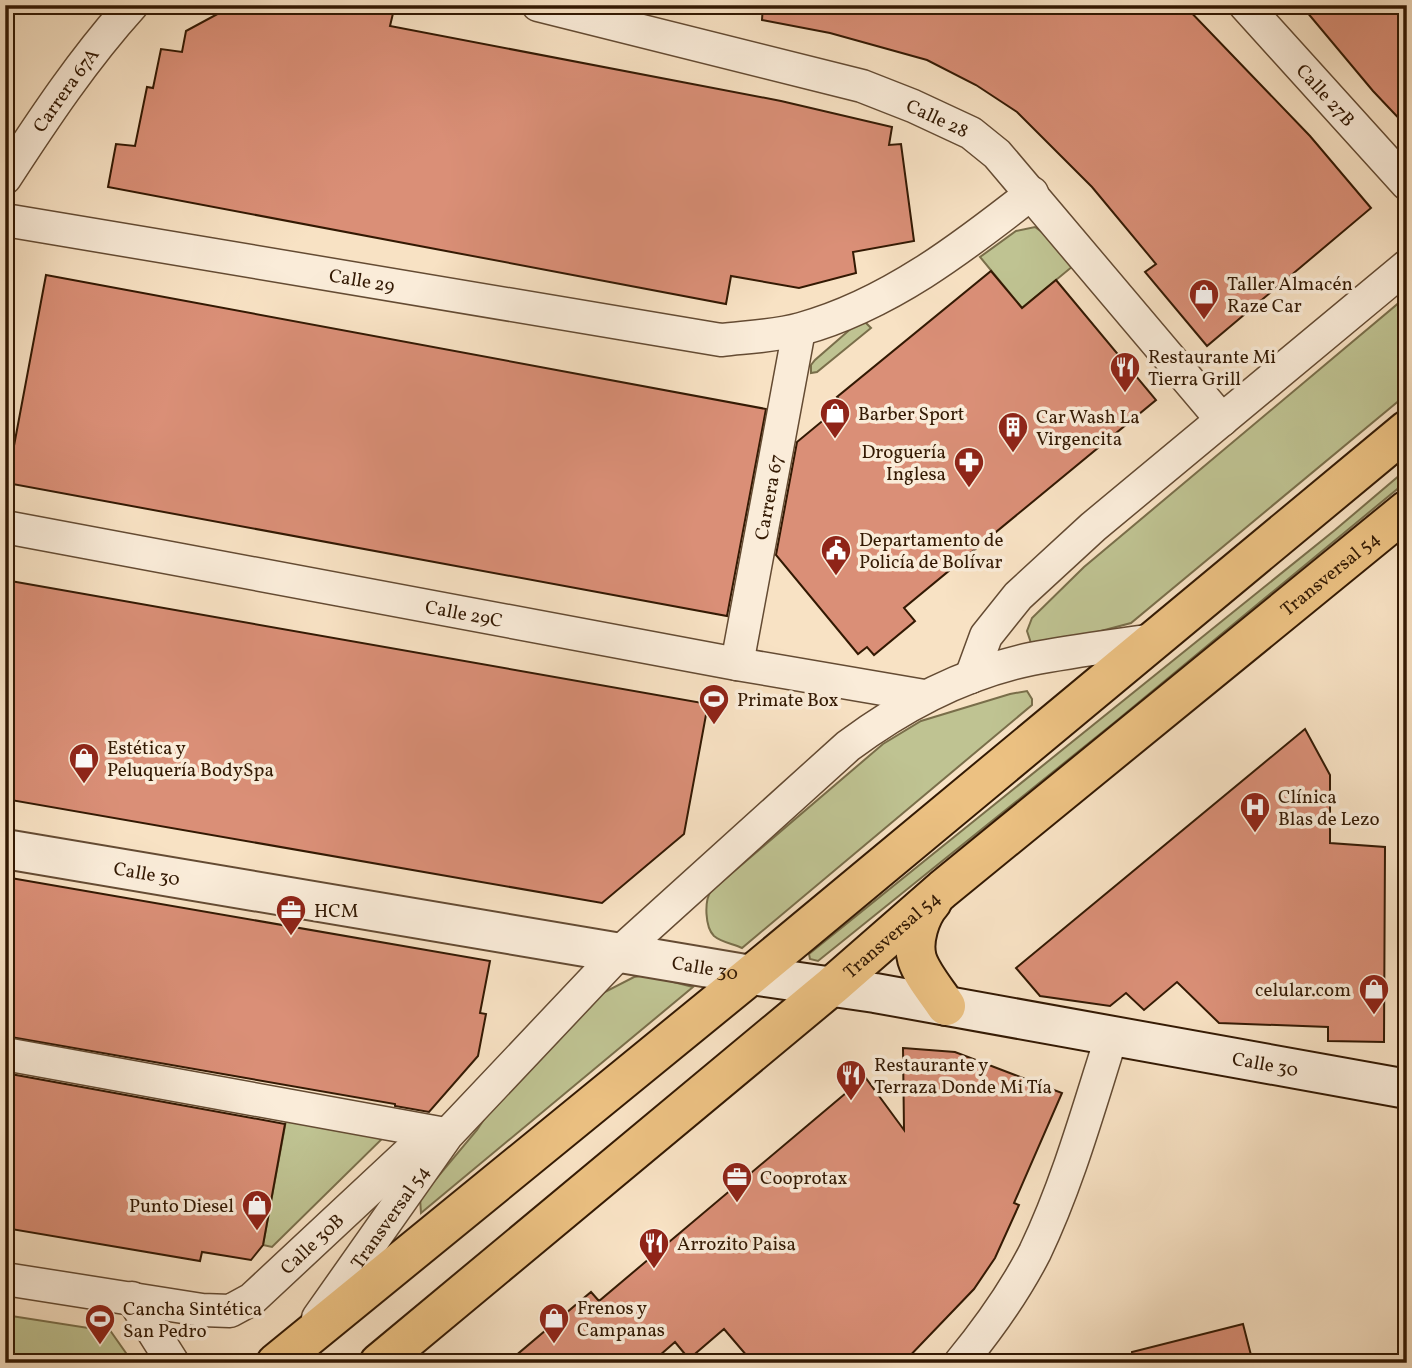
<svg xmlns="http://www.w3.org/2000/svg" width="1412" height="1368" font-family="Vollkorn,serif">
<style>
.green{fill:#bfc392;stroke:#796e4a;stroke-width:2}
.building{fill:#da8f77;stroke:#331903;stroke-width:2}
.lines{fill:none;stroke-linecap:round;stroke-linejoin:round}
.minor-casing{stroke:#644b33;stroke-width:35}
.tertiary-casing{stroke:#644b33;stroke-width:42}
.secondary-casing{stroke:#331903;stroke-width:42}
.primary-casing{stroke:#331903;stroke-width:42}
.minor{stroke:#faecd9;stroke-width:32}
.tertiary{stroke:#faecd9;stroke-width:38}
.secondary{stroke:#faecd9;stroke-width:38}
.primary{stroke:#ecc182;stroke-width:38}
.labels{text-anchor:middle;stroke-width:7;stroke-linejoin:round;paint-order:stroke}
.street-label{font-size:19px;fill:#331903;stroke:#faecd9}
.poi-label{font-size:19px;fill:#331903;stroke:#faecd9;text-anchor:start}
</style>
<rect width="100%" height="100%" fill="#f8e2c4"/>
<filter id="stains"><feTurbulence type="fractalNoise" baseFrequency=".00286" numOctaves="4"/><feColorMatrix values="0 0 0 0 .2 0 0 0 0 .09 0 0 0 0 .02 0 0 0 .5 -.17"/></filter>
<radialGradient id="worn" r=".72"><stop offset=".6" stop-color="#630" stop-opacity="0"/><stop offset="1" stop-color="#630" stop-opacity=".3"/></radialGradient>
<path class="green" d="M1035,227L1046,235L1073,266L1022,308L980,257L1016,231Z
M1407,296V394L1131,623L1033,649L1027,631L1032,618L1084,567Z
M862,319L871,328L817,372L811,373V365L815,360Z
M1407,469V481L1115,722L818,961L810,959L809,954L1335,530Z
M1027,691L1032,699V705L742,948C733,944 721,942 714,936C705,927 704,901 711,891L883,744L921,721L1010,694Z
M646,975L693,987L421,1213L420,1198L477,1130L489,1112L595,997L634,977Z
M287,1115L388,1133L272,1247L263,1245Z
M5,1315L101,1330L107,1326L133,1363H5Z"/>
<path class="building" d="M234,5H395L390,26L781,101L892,127L889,145L901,144L914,241L853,252L856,273L799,288L731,276L726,304L108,187L116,144L135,146L147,87L153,88L161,49L182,52L186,31Z
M763,5H1184L1310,136L1371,208L1207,346L1145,272L1156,264L1092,187L1017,112L976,85L927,60L830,33L762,20Z
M1301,5H1407V127L1373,91Z
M991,271L1022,308L1056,280L1156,400L904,608L915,621L874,655L867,647L858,654L776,555L797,442L843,404L837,397Z
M46,275L766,409L727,616L7,483Z
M5,580L708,704L684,834L602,903L5,799Z
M1305,729L1330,775V843L1385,847L1384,1042L1328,1041V1027L1219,1023L1177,982L1144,1010L1126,993L1110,1006L1040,996L1016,968Z
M5,877L490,961L480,1013L486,1014L478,1056L429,1112L395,1106V1104L5,1036Z
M903,1048L955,1052L1062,1093L1014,1203L1019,1205L995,1258L974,1289L903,1363H753L724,1329L689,1359L675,1342L651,1363H507L591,1292L599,1301L865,1077L904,1130Z
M5,1073L285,1124L263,1245L251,1260L202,1252L200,1261L5,1228Z
M1243,1324L1253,1363H1133L1132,1352Z"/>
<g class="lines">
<g class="minor-casing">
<g id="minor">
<path id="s1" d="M538,5L862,86L913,106L971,133L997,154L1222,420"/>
<path id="s2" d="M1245,5L1407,184"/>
<path id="s3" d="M5,178C44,118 84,58 132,5"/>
<path id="s4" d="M5,220L721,340C747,337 776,336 801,329C888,305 962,248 1032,193"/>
<path id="s5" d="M5,527L737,664L924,696"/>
<path id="s6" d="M737,664L799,330"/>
<path d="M971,677L986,636L1018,596L1093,527L1407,266"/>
<path d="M5,1054L445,1134"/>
<path id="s7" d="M5,1279L202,1310L230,1311L252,1299L431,1132"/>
<path d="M132,1298L173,1363"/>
<path id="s8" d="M318,1318L447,1135L620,952L848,746C903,705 964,673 1031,659C1072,651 1113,646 1153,640"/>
<path d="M960,1363C988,1329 1015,1291 1035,1252C1068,1183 1089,1107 1112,1035"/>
</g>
</g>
<g class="tertiary-casing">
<g id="tertiary">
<path id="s9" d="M5,849L751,975"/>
</g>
</g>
<g class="secondary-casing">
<g id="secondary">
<path id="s10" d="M751,975L875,993L1407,1089"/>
</g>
</g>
<g class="primary-casing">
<g id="primary">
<path d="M932,902C920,915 912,941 917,959C922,975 937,992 946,1006"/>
<path d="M276,1363L751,975L1407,430"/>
<path id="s11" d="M379,1363L832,986L943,889L1407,510"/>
</g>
</g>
<use href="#minor" class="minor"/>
<use href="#tertiary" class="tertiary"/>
<use href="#secondary" class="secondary"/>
<use href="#primary" class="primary"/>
</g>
<defs>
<g id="shop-pin" transform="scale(1.575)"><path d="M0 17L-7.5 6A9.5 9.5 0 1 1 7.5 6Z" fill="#8f2418" stroke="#faecd9"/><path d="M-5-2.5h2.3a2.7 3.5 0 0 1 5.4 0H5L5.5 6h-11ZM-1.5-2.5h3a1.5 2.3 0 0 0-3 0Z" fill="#fff"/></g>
<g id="restaurant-pin" transform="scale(1.575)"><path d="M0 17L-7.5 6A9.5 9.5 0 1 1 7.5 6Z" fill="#8f2418" stroke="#faecd9"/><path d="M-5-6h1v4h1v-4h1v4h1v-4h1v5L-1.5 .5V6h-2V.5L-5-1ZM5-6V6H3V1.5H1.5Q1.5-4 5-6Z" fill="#fff"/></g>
<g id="building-pin" transform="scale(1.575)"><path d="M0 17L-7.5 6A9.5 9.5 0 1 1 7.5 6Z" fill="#8f2418" stroke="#faecd9"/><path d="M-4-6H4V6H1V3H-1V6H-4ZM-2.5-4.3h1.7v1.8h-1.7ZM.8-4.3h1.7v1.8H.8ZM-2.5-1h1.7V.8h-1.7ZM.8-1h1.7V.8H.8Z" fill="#fff"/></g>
<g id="pharmacy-pin" transform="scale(1.575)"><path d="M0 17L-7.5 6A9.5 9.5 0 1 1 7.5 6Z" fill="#8f2418" stroke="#faecd9"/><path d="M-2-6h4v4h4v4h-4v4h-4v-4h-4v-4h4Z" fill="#fff"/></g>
<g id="civic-pin" transform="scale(1.575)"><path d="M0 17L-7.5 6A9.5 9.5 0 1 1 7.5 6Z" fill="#8f2418" stroke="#faecd9"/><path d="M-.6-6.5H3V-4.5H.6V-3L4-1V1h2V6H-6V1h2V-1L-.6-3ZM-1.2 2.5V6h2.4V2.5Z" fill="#fff"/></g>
<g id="stadium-pin" transform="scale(1.575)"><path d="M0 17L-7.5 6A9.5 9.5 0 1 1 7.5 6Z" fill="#8f2418" stroke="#faecd9"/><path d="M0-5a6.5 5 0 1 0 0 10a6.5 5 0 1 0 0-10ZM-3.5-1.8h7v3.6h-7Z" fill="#fff"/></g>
<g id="hospital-pin" transform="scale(1.575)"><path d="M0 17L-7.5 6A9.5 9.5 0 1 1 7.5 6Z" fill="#8f2418" stroke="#faecd9"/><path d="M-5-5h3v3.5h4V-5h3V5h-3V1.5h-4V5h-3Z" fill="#fff"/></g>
<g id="office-pin" transform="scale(1.575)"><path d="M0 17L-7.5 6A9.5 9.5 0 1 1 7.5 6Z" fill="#8f2418" stroke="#faecd9"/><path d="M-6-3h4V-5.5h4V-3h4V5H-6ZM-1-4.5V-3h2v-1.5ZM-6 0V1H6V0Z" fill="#fff"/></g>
</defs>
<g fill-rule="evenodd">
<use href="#shop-pin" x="1204" y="294"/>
<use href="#restaurant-pin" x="1125" y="367"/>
<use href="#shop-pin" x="835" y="413"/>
<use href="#building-pin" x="1013" y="427"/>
<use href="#pharmacy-pin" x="969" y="462"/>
<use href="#civic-pin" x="836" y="550"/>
<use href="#stadium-pin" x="714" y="699"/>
<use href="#shop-pin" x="84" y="758"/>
<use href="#hospital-pin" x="1255" y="807"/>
<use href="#office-pin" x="291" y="910"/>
<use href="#shop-pin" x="1374" y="989"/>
<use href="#restaurant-pin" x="851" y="1075"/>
<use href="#office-pin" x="737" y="1177"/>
<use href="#shop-pin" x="257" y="1205"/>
<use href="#restaurant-pin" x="654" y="1243"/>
<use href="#shop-pin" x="554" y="1318"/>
<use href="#stadium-pin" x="100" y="1319"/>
</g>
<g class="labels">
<g class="street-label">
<text dy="7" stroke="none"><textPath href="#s3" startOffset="107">Carrera 67A</textPath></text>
<text dy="7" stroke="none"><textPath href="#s2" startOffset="121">Calle 27B</textPath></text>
<text dy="7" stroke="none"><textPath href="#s1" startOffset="416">Calle 28</textPath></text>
<text dy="7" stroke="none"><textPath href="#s4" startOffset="362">Calle 29</textPath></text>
<text dy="7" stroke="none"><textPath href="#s6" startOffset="170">Carrera 67</textPath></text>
<text dy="7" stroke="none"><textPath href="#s11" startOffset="1236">Transversal 54</textPath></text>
<text dy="7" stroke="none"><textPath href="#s5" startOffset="467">Calle 29C</textPath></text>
<text dy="7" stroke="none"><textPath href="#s9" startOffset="144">Calle 30</textPath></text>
<text dy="7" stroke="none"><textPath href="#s11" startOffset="668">Transversal 54</textPath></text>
<text dy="7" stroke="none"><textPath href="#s9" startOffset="710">Calle 30</textPath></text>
<text dy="7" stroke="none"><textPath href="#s10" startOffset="522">Calle 30</textPath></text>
<text dy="7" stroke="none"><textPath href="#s8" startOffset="124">Transversal 54</textPath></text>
<text dy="7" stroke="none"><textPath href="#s7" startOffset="334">Calle 30B</textPath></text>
</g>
<g class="poi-label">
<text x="1227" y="290">Taller Almacén<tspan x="1227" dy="22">Raze Car</tspan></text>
<text x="1148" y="363">Restaurante Mi<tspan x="1148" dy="22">Tierra Grill</tspan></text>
<text x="858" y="420">Barber Sport</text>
<text x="1036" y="423">Car Wash La<tspan x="1036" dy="22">Virgencita</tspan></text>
<text x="946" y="458" text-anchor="end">Droguería<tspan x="946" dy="22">Inglesa</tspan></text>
<text x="859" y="546">Departamento de<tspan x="859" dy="22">Policía de Bolívar</tspan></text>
<text x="737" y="706">Primate Box</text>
<text x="107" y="754">Estética y<tspan x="107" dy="22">Peluquería BodySpa</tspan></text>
<text x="1278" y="803">Clínica<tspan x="1278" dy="22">Blas de Lezo</tspan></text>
<text x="314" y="917">HCM</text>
<text x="1351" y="996" text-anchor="end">celular.com</text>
<text x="874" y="1071">Restaurante y<tspan x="874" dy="22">Terraza Donde Mi Tía</tspan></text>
<text x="760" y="1184">Cooprotax</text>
<text x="234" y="1212" text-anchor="end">Punto Diesel</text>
<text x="677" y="1250">Arrozito Paisa</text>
<text x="577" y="1314">Frenos y<tspan x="577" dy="22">Campanas</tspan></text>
<text x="123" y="1315">Cancha Sintética<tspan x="123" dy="22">San Pedro</tspan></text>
</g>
</g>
<rect width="1412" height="1368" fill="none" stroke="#f8e2c4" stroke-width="28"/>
<rect x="7" y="7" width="1398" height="1354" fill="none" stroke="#331903" stroke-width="3.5"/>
<rect x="14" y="14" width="1384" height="1340" fill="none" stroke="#331903" stroke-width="2"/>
<rect width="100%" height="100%" filter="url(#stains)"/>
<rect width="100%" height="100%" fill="url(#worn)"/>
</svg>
